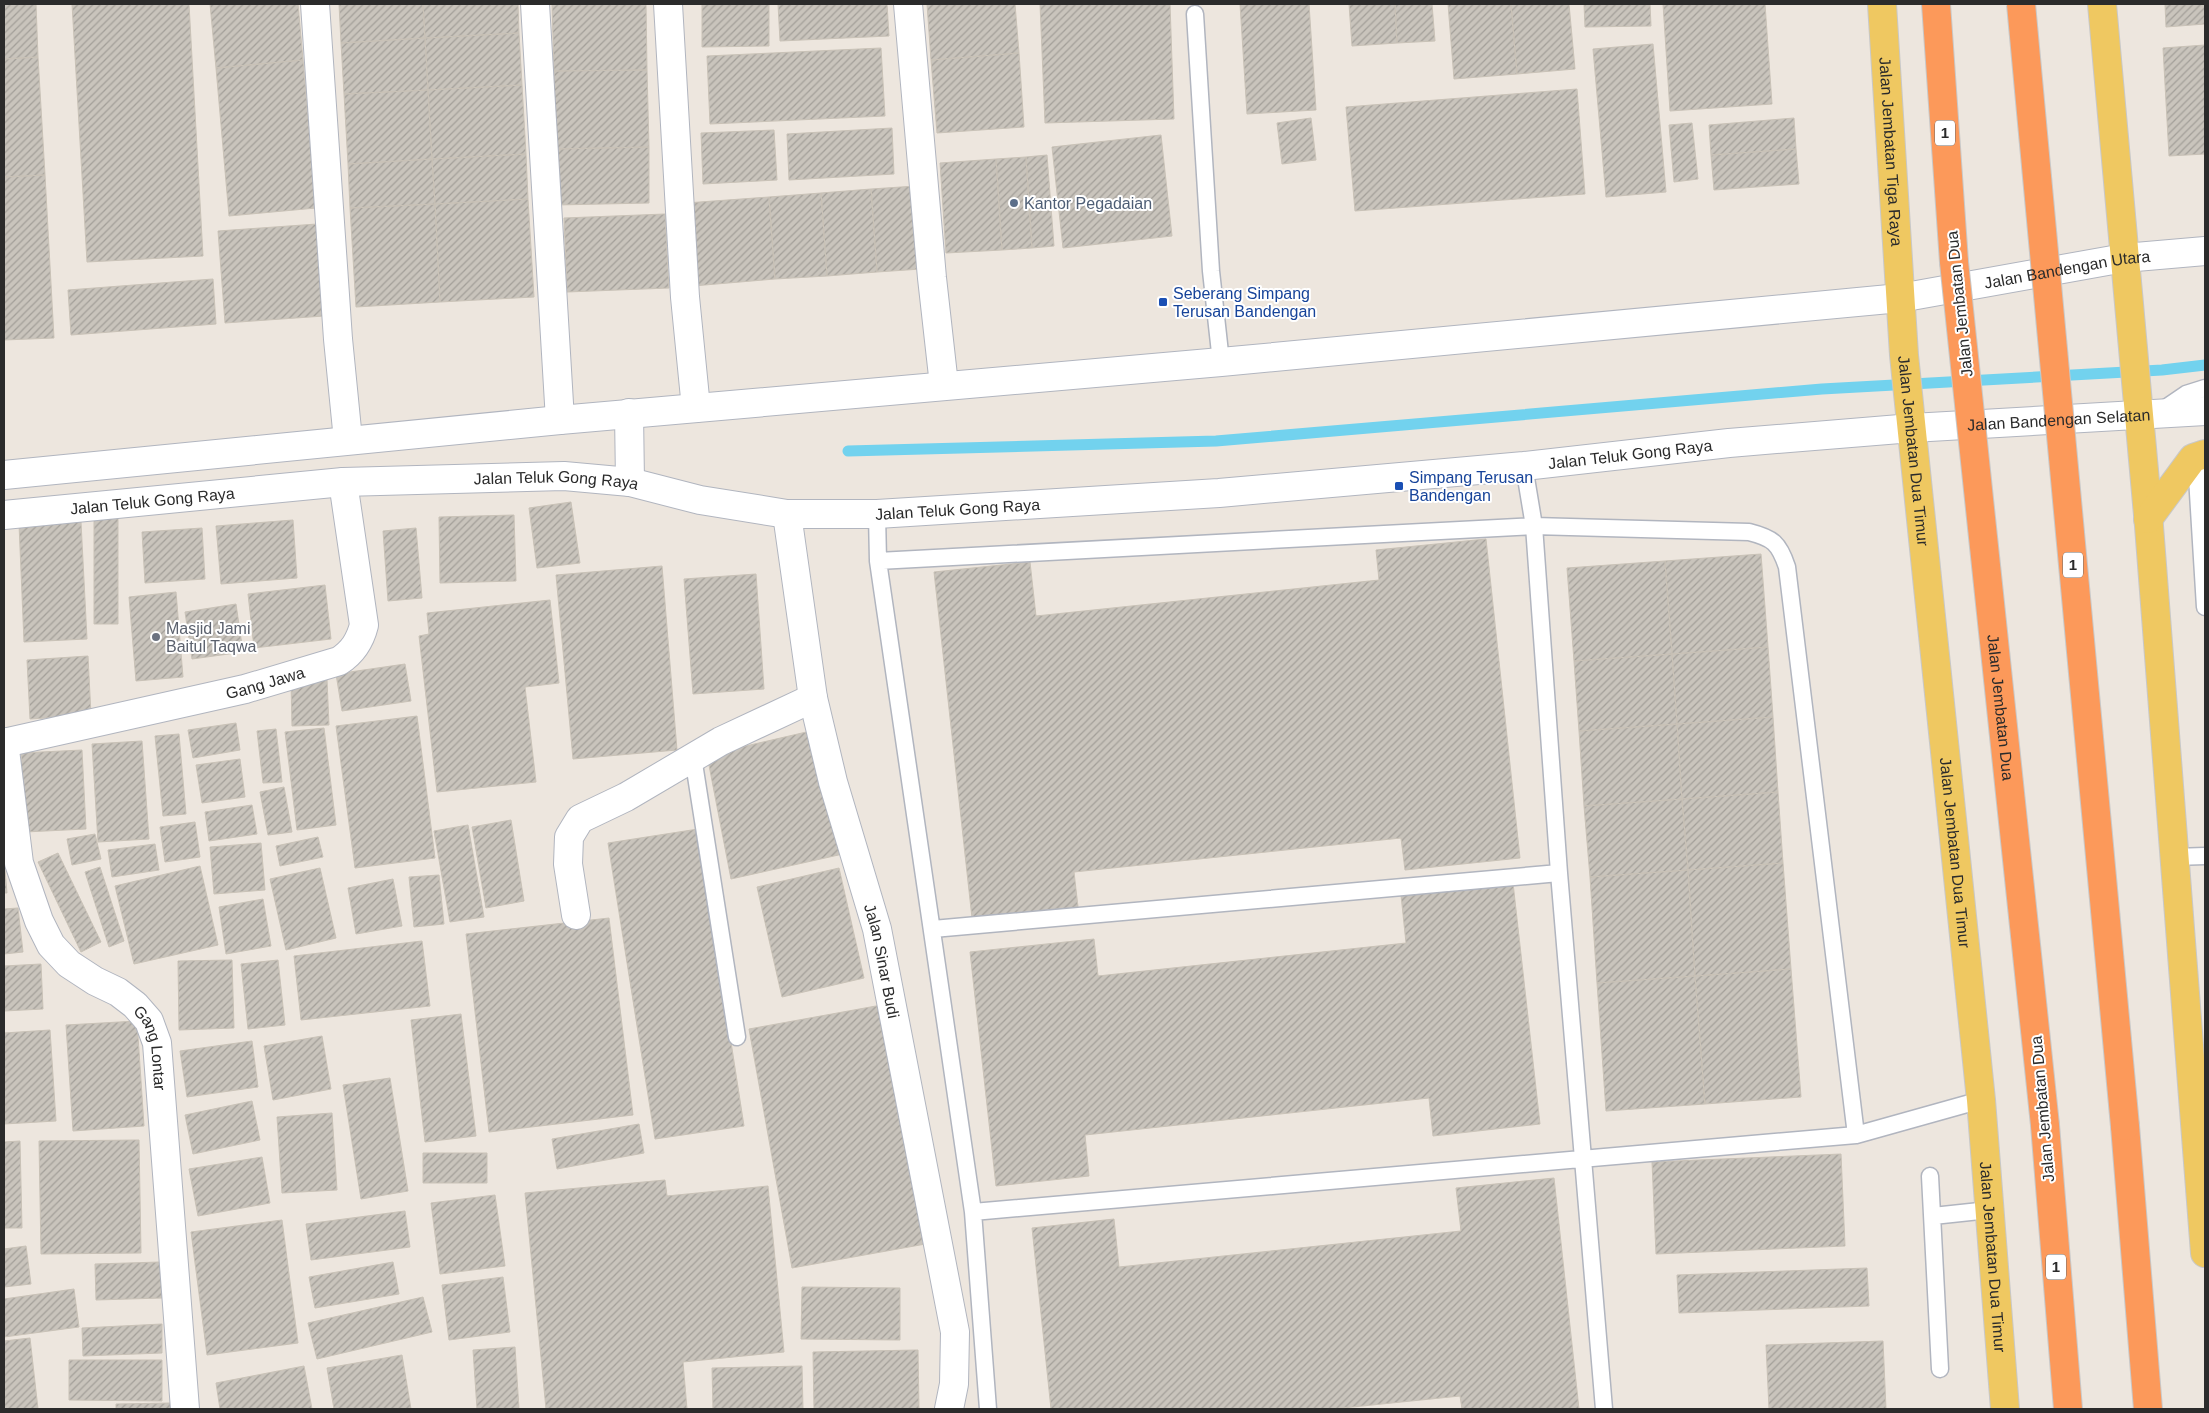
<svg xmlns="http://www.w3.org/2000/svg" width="2209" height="1413" font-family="Arial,sans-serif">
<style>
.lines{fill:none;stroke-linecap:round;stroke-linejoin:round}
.stream{stroke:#72d2ee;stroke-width:11}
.building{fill:url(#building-hatch);stroke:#c9c2b7}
.lane-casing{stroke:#b1b5bf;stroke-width:19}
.street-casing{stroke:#b1b5bf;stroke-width:30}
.secondary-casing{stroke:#b1b5bf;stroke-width:30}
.primary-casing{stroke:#c8c8c8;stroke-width:30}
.highway-casing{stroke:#c8c8c8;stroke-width:30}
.lane{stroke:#fff;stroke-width:16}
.street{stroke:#fff;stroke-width:28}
.secondary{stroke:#fff;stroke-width:28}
.primary{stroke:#efc861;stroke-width:28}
.highway{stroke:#fc995a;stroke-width:28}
.highway-bridge-casing{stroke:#c8c8c8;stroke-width:30;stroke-linecap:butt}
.highway-bridge{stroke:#fc995a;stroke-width:28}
.service-dot{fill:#5c6f8a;stroke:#fff;stroke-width:2}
.transit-dot{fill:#1a4fb4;stroke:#fff;stroke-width:2}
.worship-dot{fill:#6b7280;stroke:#fff;stroke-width:2}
.labels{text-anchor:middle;stroke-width:4;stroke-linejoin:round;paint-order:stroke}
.shield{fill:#fff;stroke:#6b6b6b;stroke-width:1}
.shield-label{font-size:15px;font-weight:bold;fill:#2b2b2b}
.street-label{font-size:16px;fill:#2b2b2b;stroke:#fff}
.service-label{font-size:16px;fill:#4e5e75;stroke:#fff;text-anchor:start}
.transit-label{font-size:16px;fill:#164399;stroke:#fff;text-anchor:start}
.worship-label{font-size:16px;fill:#5b616d;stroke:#fff;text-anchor:start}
</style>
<defs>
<pattern id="building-hatch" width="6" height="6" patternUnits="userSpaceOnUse" patternTransform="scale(1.25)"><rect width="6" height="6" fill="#c9c4bc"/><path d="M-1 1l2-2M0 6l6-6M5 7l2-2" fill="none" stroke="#a39f99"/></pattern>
</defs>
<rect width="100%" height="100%" fill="#ede6de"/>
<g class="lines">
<path class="stream" d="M848,451L1216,441L1822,389L2162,370L2205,365"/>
</g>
<path class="building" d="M4,4H36L38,57L4,59Z
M72,4H189L203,256L87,262Z
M210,4H298L303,60L216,68Z
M339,4H423L425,38L341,43Z
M423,4H518L519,33L425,38Z
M552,4H646L647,70L554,71Z
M702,4H769V46L702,47Z
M778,4H887L889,36L780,41Z
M927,4H1015L1019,53L931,60Z
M1040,4H1170L1174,119L1045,123Z
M1240,4H1309L1316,110L1247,114Z
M1349,4H1395L1397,43L1352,46Z
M1395,4H1432L1435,41L1397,43Z
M1448,4H1511L1517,74L1454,79Z
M1511,4H1569L1575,69L1517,74Z
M1584,4H1650L1651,26L1585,27Z
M1663,4H1765L1772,104L1670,111Z
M2165,4H2205V24L2166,27Z
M519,33L522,85L428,90L425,38Z
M425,38L428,90L344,94L341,43Z
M1653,44L1666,192L1606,197L1593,49Z
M2205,45V154L2169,156L2163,48Z
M881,48L885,116L710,124L707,56Z
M1019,53L1024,127L937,133L931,60Z
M38,57L45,175L4,177V59Z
M303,60L316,208L229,216L216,68Z
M647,70L649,147L555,149L554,71Z
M522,85L526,154L432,159L428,90Z
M1577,89L1585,194L1355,211L1346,107Z
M428,90L432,159L348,164L344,94Z
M1311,118L1316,160L1282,164L1277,123Z
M1794,118L1796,149L1711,155L1709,125Z
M1692,123L1698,179L1674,182L1669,125Z
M892,128L894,174L789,180L787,134Z
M774,130L777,180L703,184L701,133Z
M1161,135L1172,236L1063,248L1052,147Z
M649,147V203L556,205L555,149Z
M1796,149L1799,184L1714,190L1711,155Z
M526,154L528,199L435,204L432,159Z
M1047,155L1054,246L1032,248L1026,157Z
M1026,157L1032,248L1002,250L996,159Z
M432,159L435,204L350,208L348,164Z
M996,159L1002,250L946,253L940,163Z
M45,175L54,338L4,340V177Z
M916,186L921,269L877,272L871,189Z
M871,189L877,272L827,276L821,193Z
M821,193L827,276L775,279L769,197Z
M769,197L775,279L693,286L686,203Z
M528,199L534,297L440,302L435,204Z
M435,204L440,302L356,307L350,208Z
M665,214L669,288L567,292L564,218Z
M317,224L324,316L225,323L218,231Z
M213,279L216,324L71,335L68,290Z
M571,502L580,563L537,568L529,508Z
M514,515L516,581L440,583L439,517Z
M94,518H118V624H94Z
M293,520L297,578L221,584L216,526Z
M81,522L87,639L24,642L19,524Z
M202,528L205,579L145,583L142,532Z
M416,528L422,598L388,601L383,531Z
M1486,539L1520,858L1405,870L1401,838L1074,872L1078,907L972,918L934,572L1030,562L1036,616L1379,580L1376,550Z
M1761,554L1768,647L1672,654L1665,561Z
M1665,561L1672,654L1574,661L1567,568Z
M662,566L677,750L573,759L556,575Z
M756,574L764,689L693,694L684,579Z
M325,585L331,639L254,648L248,594Z
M176,592L183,677L136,681L129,597Z
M550,600L559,683L525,687L536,782L437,792L419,636L429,634L427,613Z
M236,604L243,652L192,659L185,612Z
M1768,647L1773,717L1677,724L1672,654Z
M1672,654L1677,724L1579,731L1574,661Z
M88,656L91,715L30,719L27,660Z
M405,664L411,701L342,711L336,674Z
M327,680L329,725L292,726L291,682Z
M417,716L435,858L355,868L336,726Z
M1773,717L1778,792L1682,799L1677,724Z
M236,723L240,750L193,758L188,730Z
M1677,724L1682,799L1584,806L1579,731Z
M324,728L336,825L297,830L285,732Z
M276,729L282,782L263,783L257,731Z
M815,730L843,854L731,879L707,755Z
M179,734L186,814L163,816L155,736Z
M142,741L149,839L98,842L92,744Z
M82,750L86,829L25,832L21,753Z
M240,759L245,797L202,803L196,765Z
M284,787L292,832L268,835L260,792Z
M1778,792L1783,863L1688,870L1682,799Z
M1682,799L1688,870L1590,877L1584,806Z
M252,805L257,834L209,841L205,812Z
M511,820L524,901L486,908L472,827Z
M195,822L200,857L165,862L160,827Z
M468,825L484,917L450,922L434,831Z
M698,829L744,1126L655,1139L608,843Z
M95,834L101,859L72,865L67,839Z
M318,837L323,857L280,866L276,846Z
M261,843L265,890L214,894L210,847Z
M155,844L159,870L112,877L108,850Z
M58,853L101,942L81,952L38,862Z
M4,859L7,893H4Z
M1783,863L1791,969L1695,976L1688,870Z
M200,866L218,945L134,964L115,886Z
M100,867L124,941L109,947L85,872Z
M320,868L336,938L286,950L270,879Z
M839,868L864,978L782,997L757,887Z
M1688,870L1695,976L1597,983L1590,877Z
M439,875L444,924L414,927L409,877Z
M393,879L402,926L356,934L348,888Z
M1513,883L1540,1124L1433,1136L1429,1098L1085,1135L1089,1176L996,1186L970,952L1094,939L1098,976L1406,943L1401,895Z
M263,899L271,946L226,954L219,907Z
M18,908L23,952L4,954V909Z
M609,918L633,1115L489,1132L466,934Z
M422,941L430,1006L301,1020L294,956Z
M232,960L234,1028L179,1030L178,961Z
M278,960L285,1025L248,1029L241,964Z
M41,964L43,1009L4,1011V966Z
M1791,969L1801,1097L1705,1104L1695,976Z
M1695,976L1705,1104L1606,1111L1597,983Z
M887,1004L931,1243L792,1268L749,1029Z
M461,1014L476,1136L425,1142L411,1020Z
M137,1021L144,1126L73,1131L66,1025Z
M50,1030L56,1121L4,1124V1033Z
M322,1036L331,1089L273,1100L264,1046Z
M252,1041L258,1087L187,1097L180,1051Z
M390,1078L408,1191L361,1199L343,1085Z
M252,1101L260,1140L193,1154L185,1115Z
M332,1113L337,1190L282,1193L277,1117Z
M639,1124L644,1153L557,1169L552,1139Z
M139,1140L141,1253L41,1254L39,1141Z
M20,1141L22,1228H4V1142Z
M423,1153H487V1183H423Z
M1841,1154L1845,1246L1656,1254L1652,1162Z
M262,1157L270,1203L198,1216L189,1169Z
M1554,1178L1579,1409H1462L1460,1396L1333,1409H1051L1032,1228L1114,1219L1119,1267L1461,1231L1456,1188Z
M665,1180L667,1196L768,1186L784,1352L683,1362L687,1409H546L525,1193Z
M495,1195L505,1266L440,1274L431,1203Z
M405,1211L410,1247L311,1260L306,1224Z
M282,1220L298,1343L207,1355L191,1232Z
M26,1246L31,1284L4,1287V1249Z
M160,1262L162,1298L96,1300L95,1264Z
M393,1262L399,1294L315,1308L309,1277Z
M1867,1268L1869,1306L1679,1313L1677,1275Z
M503,1277L510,1332L449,1340L442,1285Z
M802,1287L900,1288V1340L801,1339Z
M74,1289L79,1327L4,1337V1299Z
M423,1297L432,1332L317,1359L308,1323Z
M162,1324V1353L83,1356L82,1328Z
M30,1338L38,1409H4V1341Z
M1883,1341L1886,1409H1769L1766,1345Z
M515,1347L519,1409H477L473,1350Z
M918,1350L919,1409H814L813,1352Z
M402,1355L411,1409H334L327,1368Z
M69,1360H162V1401L69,1400Z
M304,1366L312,1409H220L216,1383Z
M802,1366L803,1409H713L712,1368Z
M171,1403V1409H116V1404Z"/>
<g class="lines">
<g class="lane-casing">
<path id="lane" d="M1195,14L1211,271L1221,362
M2161,411L2186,394L2205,388
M1524,466L1534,526L1559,873L1604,1409
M2205,476L2197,477L2205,607
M877,514L878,561L973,1212L988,1409
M878,561L1534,526L1749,532C1773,538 1779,543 1787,567L1856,1135
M693,757L737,1037
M2174,857L2205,856
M933,929L1559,873
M1930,1176L1940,1369
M973,1212L1856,1135L1981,1100
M1933,1216L1989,1210"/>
</g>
<g class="street-casing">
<g id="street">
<path d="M315,4L338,339L348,440"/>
<path d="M535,4L560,420"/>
<path d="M668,4L685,297L696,408"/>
<path d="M908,4L932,278L944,385"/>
<path id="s1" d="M787,514L813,698L833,782L877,929L955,1332L954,1384L949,1409"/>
<path id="s2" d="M4,742L19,863L39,921L51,945L69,964L95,981L118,992L135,1005L149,1021L157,1043L185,1409"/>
<path id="s3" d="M4,743L245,689L339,661C353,652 360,641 364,625L343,482"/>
<path d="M576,915L568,864L569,837L580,819L626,797L721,741L813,698"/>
</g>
</g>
<g class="secondary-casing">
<g id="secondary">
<path d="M629,413L630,482"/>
<path id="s4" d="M4,475L560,420L1221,362L1900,298L2124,258L2205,251"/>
<path id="s5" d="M4,515L343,482L564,476L630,482L700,500L787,514H877L1219,493L1524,466L1729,443L1912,428L2205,411"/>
</g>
</g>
<g class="primary-casing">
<g id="primary">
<path id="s6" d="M1882,4L1904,355L1981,1100L2005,1409"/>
<path d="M2102,4L2149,526L2205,1253"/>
<path d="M2148,519L2193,458L2205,454"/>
</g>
</g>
<g class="highway-casing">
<path id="highway" d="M1936,4L1954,262
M2045,1125L2068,1409
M2125,1126L2148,1409"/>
</g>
<use href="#lane" class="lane"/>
<use href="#street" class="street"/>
<use href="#secondary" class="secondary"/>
<use href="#primary" class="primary"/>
<use href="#highway" class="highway"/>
<g class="highway-bridge-casing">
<g id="highway-bridge">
<path d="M2021,4L2125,1126"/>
<path id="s7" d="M1954,262L2045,1125"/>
</g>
</g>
<use href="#highway-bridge" class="highway-bridge"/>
</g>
<circle class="service-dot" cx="1014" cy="203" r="5"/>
<g class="transit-dot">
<rect x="1158" y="297" width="10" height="10" rx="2.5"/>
<rect x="1394" y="481" width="10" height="10" rx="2.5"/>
</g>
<circle class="worship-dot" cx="156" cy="637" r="5"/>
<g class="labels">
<g class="shield">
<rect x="1935" y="120.5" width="20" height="25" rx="4"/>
<rect x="2063" y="552.5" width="20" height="25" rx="4"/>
<rect x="2046" y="1254.5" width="20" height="25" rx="4"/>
</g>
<g class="shield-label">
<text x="1945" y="138">1</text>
<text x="2073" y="570">1</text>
<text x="2056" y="1272">1</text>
</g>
<g class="street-label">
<text dy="6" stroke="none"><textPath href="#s6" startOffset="148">Jalan Jembatan Tiga Raya</textPath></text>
<text dy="6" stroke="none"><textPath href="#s4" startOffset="2074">Jalan Bandengan Utara</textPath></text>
<text transform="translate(1959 304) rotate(-96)" y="6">Jalan Jembatan Dua</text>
<text dy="6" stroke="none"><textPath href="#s5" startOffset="2064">Jalan Bandengan Selatan</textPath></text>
<text dy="6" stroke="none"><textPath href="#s6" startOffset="448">Jalan Jembatan Dua Timur</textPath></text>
<text dy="6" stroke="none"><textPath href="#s5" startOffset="1634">Jalan Teluk Gong Raya</textPath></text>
<text dy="6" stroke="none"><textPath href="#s5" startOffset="554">Jalan Teluk Gong Raya</textPath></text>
<text dy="6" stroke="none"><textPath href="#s5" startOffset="149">Jalan Teluk Gong Raya</textPath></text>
<text dy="6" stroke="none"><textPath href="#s5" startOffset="959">Jalan Teluk Gong Raya</textPath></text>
<text dy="6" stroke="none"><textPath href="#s3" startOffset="268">Gang Jawa</textPath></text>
<text dy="6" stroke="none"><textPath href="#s7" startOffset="448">Jalan Jembatan Dua</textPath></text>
<text dy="6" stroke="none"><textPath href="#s6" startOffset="852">Jalan Jembatan Dua Timur</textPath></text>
<text dy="6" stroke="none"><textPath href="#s1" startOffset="458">Jalan Sinar Budi</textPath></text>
<text dy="6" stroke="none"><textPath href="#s2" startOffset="362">Gang Lontar</textPath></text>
<text transform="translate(2042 1109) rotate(-95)" y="6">Jalan Jembatan Dua</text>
<text dy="6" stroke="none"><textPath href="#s6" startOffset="1258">Jalan Jembatan Dua Timur</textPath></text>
</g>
<g class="service-label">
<text x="1024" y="209">Kantor Pegadaian</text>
</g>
<g class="transit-label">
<text x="1173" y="299">Seberang Simpang<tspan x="1173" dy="18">Terusan Bandengan</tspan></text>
<text x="1409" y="483">Simpang Terusan<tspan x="1409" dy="18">Bandengan</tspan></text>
</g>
<g class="worship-label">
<text x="166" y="634">Masjid Jami<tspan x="166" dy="18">Baitul Taqwa</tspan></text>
</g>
</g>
<rect width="2209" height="1413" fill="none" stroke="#2b2b2b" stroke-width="10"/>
</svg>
